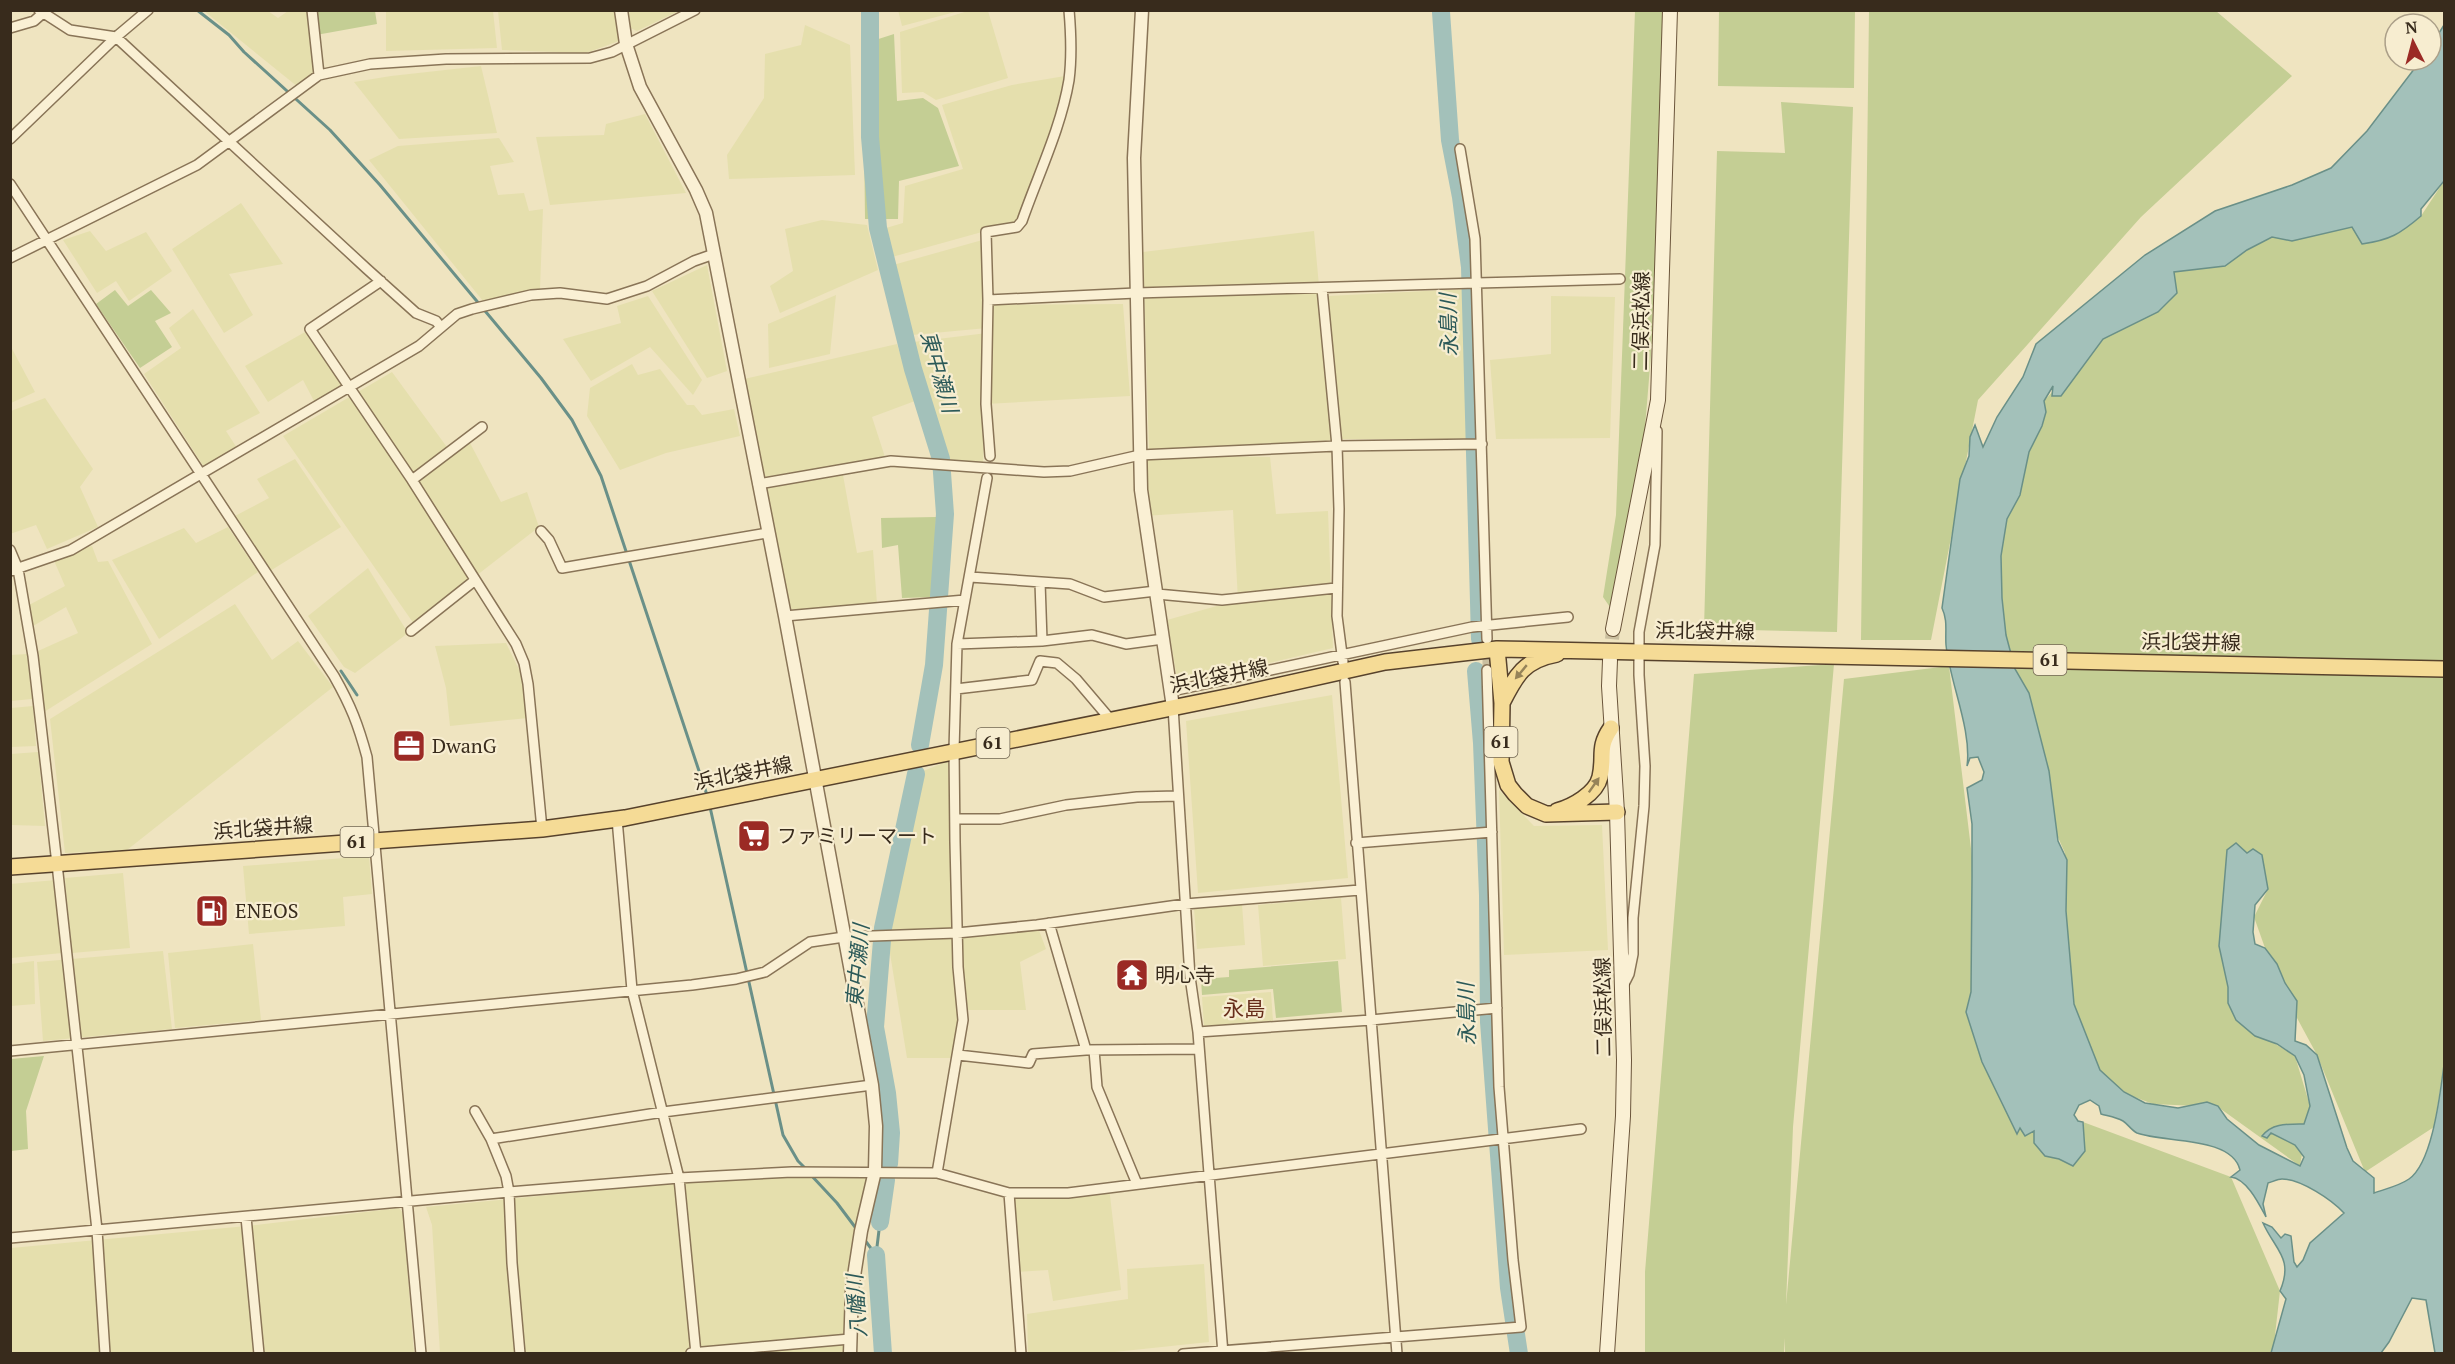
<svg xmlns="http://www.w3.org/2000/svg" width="2455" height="1364" font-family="'PT Serif','Noto Sans JP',serif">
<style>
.farmland{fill:#e5dfad}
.green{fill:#c4ce94}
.water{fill:#a3c1ba;stroke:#6a9088;stroke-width:1.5}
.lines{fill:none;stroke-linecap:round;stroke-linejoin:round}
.stream{stroke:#6a9088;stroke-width:3}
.river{stroke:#a3c1ba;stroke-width:18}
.minor-tunnel{stroke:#cabf9f;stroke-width:9;stroke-dasharray:9 4.5;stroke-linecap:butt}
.secondary-tunnel{stroke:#cabf9f;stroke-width:14;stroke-dasharray:14 7;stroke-linecap:butt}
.minor-casing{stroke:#897457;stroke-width:12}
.tertiary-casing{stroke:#897457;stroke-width:15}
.secondary-casing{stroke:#6b553b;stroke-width:16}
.primary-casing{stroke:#57422c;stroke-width:18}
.minor{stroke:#faf0d4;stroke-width:9}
.tertiary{stroke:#faf0d4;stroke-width:12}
.secondary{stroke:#faf0d4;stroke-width:14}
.primary{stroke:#f5db96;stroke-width:15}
.oneway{fill:#968359}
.labels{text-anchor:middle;stroke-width:4.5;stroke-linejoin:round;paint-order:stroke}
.shield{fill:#f7edd0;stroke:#716552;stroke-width:1.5}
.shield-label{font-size:18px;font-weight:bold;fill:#382b1c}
.street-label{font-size:20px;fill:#382b1c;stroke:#f7edd0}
.poi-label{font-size:20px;fill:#382b1c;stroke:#f7edd0;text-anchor:start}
.water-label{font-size:21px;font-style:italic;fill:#2b5958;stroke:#f7edd0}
.neighbourhood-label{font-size:21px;fill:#672e1a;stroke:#f7edd0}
</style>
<rect width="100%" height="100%" fill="#efe4c0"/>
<path class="farmland" d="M898,10H959V11L902,26Z
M971,10L988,11L1008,78L936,100L923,92L902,93L900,32Z
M204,11H268L278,18L288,11H307L317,72L298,87Z
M386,11H493L497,48L386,51Z
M498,11H617L621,37L619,41L586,53L502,50Z
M626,11H679L637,31L628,27Z
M805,25L850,45L855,175L729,179L727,155L764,98L765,54L801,45Z
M481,66L497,133L399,139L354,82L391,76Z
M1065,76L1059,107L1022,221L892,257L886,228L903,223L905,186L963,169L942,105L1012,85Z
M645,114L686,193L550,205L536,137L604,135L606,124Z
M499,138L514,162L490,166L498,195L524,193L529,211L543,209L540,289L483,301L369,160L398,146Z
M241,203L283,264L229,274L253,315L224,333L172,249Z
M822,220L867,225L878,270L780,313L770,286L793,271L785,229Z
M90,231L106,251L146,232L172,271L129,301L116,281L97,293L63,240Z
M1314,231L1333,440L1149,450L1143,252Z
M986,239L987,305L1123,304L1130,396L986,404V381L983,462L948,460L913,342L987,333V328L912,335L893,265Z
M707,265L727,371L707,378L652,291Z
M1465,289L1469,439H1340L1328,296Z
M836,295L830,354L769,368L768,324Z
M648,296L702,380L693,395L650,347L591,381L563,339L621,323L617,306Z
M1551,296L1615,297L1610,438L1496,439L1490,360L1551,354Z
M193,309L260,413L226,431L237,448L204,467L144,374L181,348L169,328Z
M305,332L342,386L314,401L303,380L268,402L245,366Z
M897,344L915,401L872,417L885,457L764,477L744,379Z
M10,345L35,392L11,403H10Z
M632,364L638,375L660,369L687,405H694L702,415L734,409L740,436L666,453L620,470L587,416L590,388Z
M392,372L452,454L470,443L501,502L527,492L539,527L414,624L283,436Z
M45,398L93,469L80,487L98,527L47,549L36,525L10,534L11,411Z
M1140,455L1270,457L1276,514L1328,511L1333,648L1178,684L1167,620L1238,600L1233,510L1144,516Z
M295,459L341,527L270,571L235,516L269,498L257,479Z
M843,475L857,553L873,550L877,604L789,610L764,489Z
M228,527L258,572L159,639L112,560L184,528L196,543Z
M92,546L98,562L108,561L152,644L44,712L38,651L78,633L66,607L33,626L29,605L65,586L52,556Z
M368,568L408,633L355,673L344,667L308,616Z
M235,604L272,660L298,641L333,687L127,850L65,853L50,719Z
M506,643L524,680L528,718L450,726L446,688L435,646Z
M27,654L32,699L11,701V655Z
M1332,695L1348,878L1198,893L1186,721Z
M33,706L36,746L11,747V708Z
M38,752L45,826L11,825V754Z
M948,761L957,932L1037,925L1046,949L1020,962L1026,1010H968L960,951L963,1020L953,1058H907L887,935L916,774Z
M1499,790L1534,826L1602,825L1608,950L1504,955Z
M369,856L372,894L343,897L345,926L249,934L243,866Z
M123,873L130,948L72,953L65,878Z
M56,880L62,953L11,958L10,884Z
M1341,898L1346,959L1263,966L1258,905Z
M1242,904L1245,945L1197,949L1194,908Z
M253,944L261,1020L175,1028L168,953Z
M163,951L172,1029L43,1041L37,962Z
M34,961L35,1004L11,1006V964Z
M1271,992L1273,1021L1204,1026L1202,997Z
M875,1171L850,1333V1353H440L432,1225L426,1207L675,1183Z
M1109,1187L1121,1290L1053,1301L1048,1270L1015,1272L1010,1198Z
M399,1208L403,1213L414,1353L11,1354V1248L247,1226Z
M1204,1264L1209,1342L1105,1353H1028L1027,1314L1128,1299L1127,1269Z"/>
<path class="green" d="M314,11H375L377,24L316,35Z
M1635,11H1665V29L1651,355L1644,439L1612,610L1603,597L1616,515Z
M1719,11H1855L1854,88L1718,86Z
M1869,11H2216L2292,76L2141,217L1978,400L1931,640H1861Z
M894,34L897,101L923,98L938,108L959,166L899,181L898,219H865L863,44Z
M1781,102L1853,107L1837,632L1704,629L1717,151L1785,153Z
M2444,181V1065L2434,1127L2365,1172L2317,1055L2297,1018L2265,948L2254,917L2268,889L2247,853L2236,1020L2295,1056L2310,1106L2300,1166L2218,1107L2153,1104L2095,1082L2049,962L2065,853L1994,694L1988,545L2044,401L2162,271L2309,220L2421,216Z
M115,290L128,306L151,290L171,313L155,321L172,347L140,368L96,304Z
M936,517L934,597L902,598L898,545L882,548L881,518Z
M1834,664L1793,1127L1786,1305L1844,679L1949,666L1972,857L1971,1026L2073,1165L2083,1122L2231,1177L2280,1291L2273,1353L1785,1354V1338L1784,1353L1645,1354V1272L1694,674Z
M1338,961L1342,1012L1276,1018L1273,989L1202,995L1201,979L1229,977V970Z
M44,1056L26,1111L28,1149L11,1151V1059Z"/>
<path class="water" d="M2444,25V181L2421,209V216C2400,234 2390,240 2362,244L2352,227L2292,241L2272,237L2247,250L2225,266L2174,272L2177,293L2158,312L2103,339L2061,396H2052L2053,386L2044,401L2046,412L2042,426L2029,452L2020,495L2007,519L2001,556L2002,598L2006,635L2015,669L2029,693L2049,771L2058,841L2067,860L2066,911L2074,1004L2100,1070L2124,1092L2145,1103L2178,1108L2207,1102L2218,1106L2227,1119L2259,1145L2300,1166L2304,1157L2295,1145L2271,1133L2267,1138L2262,1136C2272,1123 2287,1124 2304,1124L2310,1106L2304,1075L2295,1056L2277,1044L2255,1036L2236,1020L2228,1003V987L2219,946L2227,850L2236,843L2247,853L2253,849L2262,855L2268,889L2255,905L2253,932L2255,944L2265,948L2277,964L2285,983L2297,1001L2295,1041L2306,1045L2317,1055L2347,1148L2353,1161L2374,1178V1193C2385,1189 2399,1186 2409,1179C2433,1162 2440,1093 2444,1065V1353H2435L2426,1300L2412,1298L2389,1342L2381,1353H2271L2286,1299L2280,1291C2294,1258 2275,1250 2263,1223L2272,1227L2281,1238L2285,1234L2291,1236L2294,1262L2297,1267L2303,1260L2310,1243L2344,1213C2332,1200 2301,1179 2282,1179C2278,1179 2272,1182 2268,1183L2263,1204L2266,1217C2259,1204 2247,1179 2231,1177L2240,1170C2232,1136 2164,1143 2137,1133C2131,1130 2128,1124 2123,1121C2116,1117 2108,1116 2101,1114L2099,1106L2090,1100L2079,1105L2074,1115L2078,1121L2083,1122L2085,1151L2073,1166L2059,1159L2045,1156L2034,1143V1131L2025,1136L2020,1128L2017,1134L1982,1062L1966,1012L1971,992L1972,878V824L1967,788L1982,780L1984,772L1978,757L1970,758L1967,766C1972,730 1950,683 1946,645C1945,631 1948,621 1942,608L1960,479L1969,456L1970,437L1975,425L1983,447L1997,417L2023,377L2036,344L2145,255L2215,211L2292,185L2331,168L2367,131L2421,60H2431V46Z"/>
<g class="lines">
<path class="stream" d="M197,10L229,35L244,52L330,130L380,185L541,378L572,420L601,476L708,798
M341,671L357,695
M710,807L783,1135L798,1161L806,1169
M810,1174L837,1203L858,1231
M864,1239L876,1255L880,1222"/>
<path class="river" d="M870,10V137L878,228L913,369L941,459L945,514L934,665L920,745
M1441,12L1450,140L1461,197L1470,267L1480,639
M1476,671L1482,743L1488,895L1489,1022L1509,1288L1519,1354
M889,1164L891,1133L887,1093L875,1027L883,928L916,774
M880,1222L886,1180
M876,1255L883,1354"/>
<path class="minor-tunnel" d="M1487,645V670"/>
<path class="secondary-tunnel" d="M1610,660L1613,629"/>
<g class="minor-casing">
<path id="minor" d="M39,10L70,30L116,37L367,269L416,313L436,321L440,326
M312,10L319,75
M10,28L34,21L43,13
M10,139L116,37L148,10
M1460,149L1475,239L1487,639
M10,184L334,676C351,706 358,724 367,757L421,1354
M10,258L197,165L319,75L370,64L446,59L590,58L612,52L695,10
M381,281L310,329L412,480L516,644L524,663L528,684L542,829
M1477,283L1620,279
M1322,288L1337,446L1339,509L1337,616L1343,662
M988,300L986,232L1017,227L1022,221C1038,175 1061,128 1069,80C1072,57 1071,33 1069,10
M990,456L986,404L988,300L1136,293L1476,283
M412,480L482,427
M758,484L891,461L1044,472L1070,471L1140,455L1337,446L1482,444
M541,531L549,540L562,568L767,533
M10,550L18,569L33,656L57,864L97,1230L105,1354
M10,571L71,550L419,346L457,314L472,309L531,295L560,293L607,299L647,286L694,261L714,254
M970,577L1070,584L1104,597L1156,591
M1040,582L1042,641
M1157,594L1222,600L1336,588
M785,616L965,600
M411,631L474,581
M957,644L1042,641L1092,635L1126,644L1163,639
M1345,682L1397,1354
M956,689L1032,680L1040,661L1057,663L1076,679L1110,719
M1172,691L1472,627L1568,617
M1173,707L1190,977L1198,1032L1223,1354
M617,819L632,990L679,1178L696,1354
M955,819H1000L1066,805L1137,797L1177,796
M1356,843L1492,832
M1049,923L1086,1050
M1623,986L1629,974L1633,954V918L1644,806L1645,766L1639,675V632L1655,545L1657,431
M1198,1032L1371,1020L1497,1008
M1094,1050L1097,1087L1137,1184
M10,1051L692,985L736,979L765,972L810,942L844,937L957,933L1037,925L1185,904L1360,890
M958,1055L1029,1063L1033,1054L1086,1050L1199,1049
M475,1111L491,1139L506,1176L509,1192L512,1263L520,1354
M491,1139L663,1112L872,1085
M937,1173L963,1020L958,967L955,842L954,750L957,644L987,478
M1009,1193L1021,1354
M246,1217L259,1354
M10,1238L509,1192L679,1178L792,1172L937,1173L1009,1193H1068L1581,1129
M691,1353L850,1339
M1183,1354L1521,1327L1513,1260L1499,1087L1487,670"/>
</g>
<g class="tertiary-casing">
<path id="tertiary" d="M621,10L626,44L640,87L696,190L706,213L785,616L872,1085L876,1126L875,1171L861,1231L852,1289L850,1354
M1142,10L1134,158L1141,490L1173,707"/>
</g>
<g class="secondary-casing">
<path id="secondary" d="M1613,629L1658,400L1670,10
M1607,1354L1623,1116L1624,1060L1617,812L1609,686L1610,660"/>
</g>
<g class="primary-casing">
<path id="primary" d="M1497,649L1502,703L1501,762L1508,785L1515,794L1527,806L1546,814L1617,812
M1502,703C1516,675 1524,660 1557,654
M1557,811C1572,807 1596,794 1600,777C1605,756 1597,748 1611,728
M10,867L542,829L625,818L1236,695L1385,662L1497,649L2444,669"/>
</g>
<use href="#minor" class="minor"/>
<use href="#tertiary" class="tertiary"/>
<use href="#secondary" class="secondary"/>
<use href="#primary" class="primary"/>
</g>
<defs><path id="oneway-solid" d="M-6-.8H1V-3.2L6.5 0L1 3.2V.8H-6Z" transform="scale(1.5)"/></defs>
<g class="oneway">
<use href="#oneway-solid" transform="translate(1521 672) rotate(130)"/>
<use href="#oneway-solid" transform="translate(1594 785) rotate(-55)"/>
</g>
<defs>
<g id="office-square" transform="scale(1.725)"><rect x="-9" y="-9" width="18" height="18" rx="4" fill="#9b2a25" stroke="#f7edd0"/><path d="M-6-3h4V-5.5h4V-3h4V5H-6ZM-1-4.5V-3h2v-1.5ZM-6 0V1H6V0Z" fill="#fff"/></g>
<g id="supermarket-square" transform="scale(1.725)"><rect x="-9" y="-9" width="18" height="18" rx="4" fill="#9b2a25" stroke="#f7edd0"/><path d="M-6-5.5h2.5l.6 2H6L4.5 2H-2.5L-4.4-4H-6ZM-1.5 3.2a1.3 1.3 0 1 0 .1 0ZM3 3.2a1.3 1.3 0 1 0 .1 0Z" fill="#fff"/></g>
<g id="fuel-square" transform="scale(1.725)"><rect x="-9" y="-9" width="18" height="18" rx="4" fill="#9b2a25" stroke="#f7edd0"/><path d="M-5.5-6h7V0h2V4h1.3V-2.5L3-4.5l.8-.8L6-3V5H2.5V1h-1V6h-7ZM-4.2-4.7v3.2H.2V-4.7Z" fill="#fff"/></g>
<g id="temple-square" transform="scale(1.725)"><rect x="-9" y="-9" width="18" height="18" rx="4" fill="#9b2a25" stroke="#f7edd0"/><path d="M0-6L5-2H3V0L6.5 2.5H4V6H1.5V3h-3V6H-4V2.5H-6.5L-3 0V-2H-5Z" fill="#fff"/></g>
</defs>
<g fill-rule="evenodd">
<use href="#office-square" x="409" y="746"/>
<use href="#supermarket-square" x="754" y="836"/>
<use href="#fuel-square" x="212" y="911"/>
<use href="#temple-square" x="1132" y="975"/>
</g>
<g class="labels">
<g class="shield">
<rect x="2033.5" y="645" width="33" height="30" rx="4.5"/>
<rect x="1484.5" y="727" width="33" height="30" rx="4.5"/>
<rect x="976.5" y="728" width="33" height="30" rx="4.5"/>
<rect x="340.5" y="827" width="33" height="30" rx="4.5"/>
</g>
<g class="shield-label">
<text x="2050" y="666">61</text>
<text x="1501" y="748">61</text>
<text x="993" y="749">61</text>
<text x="357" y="848">61</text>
</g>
<g class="street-label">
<text transform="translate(1641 321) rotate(-89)" y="7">二俣浜松線</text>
<text transform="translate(1705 631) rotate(1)" y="7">浜北袋井線</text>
<text transform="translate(2191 642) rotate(1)" y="7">浜北袋井線</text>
<text transform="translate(1219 676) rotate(-11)" y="7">浜北袋井線</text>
<text transform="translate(743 773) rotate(-11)" y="7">浜北袋井線</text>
<text transform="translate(263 828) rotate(-4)" y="7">浜北袋井線</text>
<text transform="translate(1603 1007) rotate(-91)" y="7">二俣浜松線</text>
</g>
<g class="poi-label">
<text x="432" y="753">DwanG</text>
<text x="777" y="843">ファミリーマート</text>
<text x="235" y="918">ENEOS</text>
<text x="1155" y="982">明心寺</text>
</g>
<g class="water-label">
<text transform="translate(1449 325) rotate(-92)" y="7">永島川</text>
<text transform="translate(939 372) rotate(74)" y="7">東中瀬川</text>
<text transform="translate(858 966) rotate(-85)" y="7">東中瀬川</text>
<text transform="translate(1467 1014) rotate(-92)" y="7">永島川</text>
<text transform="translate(857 1306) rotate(-94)" y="7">八幡川</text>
</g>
<g class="neighbourhood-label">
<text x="1244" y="1016">永島</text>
</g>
</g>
<rect width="2455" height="1364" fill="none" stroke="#382b1c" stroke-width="24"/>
<g transform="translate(2413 42) rotate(354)"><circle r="28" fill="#f7edd0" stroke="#ab9f88" stroke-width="1.5"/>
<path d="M0-4.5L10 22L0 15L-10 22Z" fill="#9b2a25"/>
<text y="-9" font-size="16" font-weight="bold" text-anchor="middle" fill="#382b1c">N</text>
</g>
</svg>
